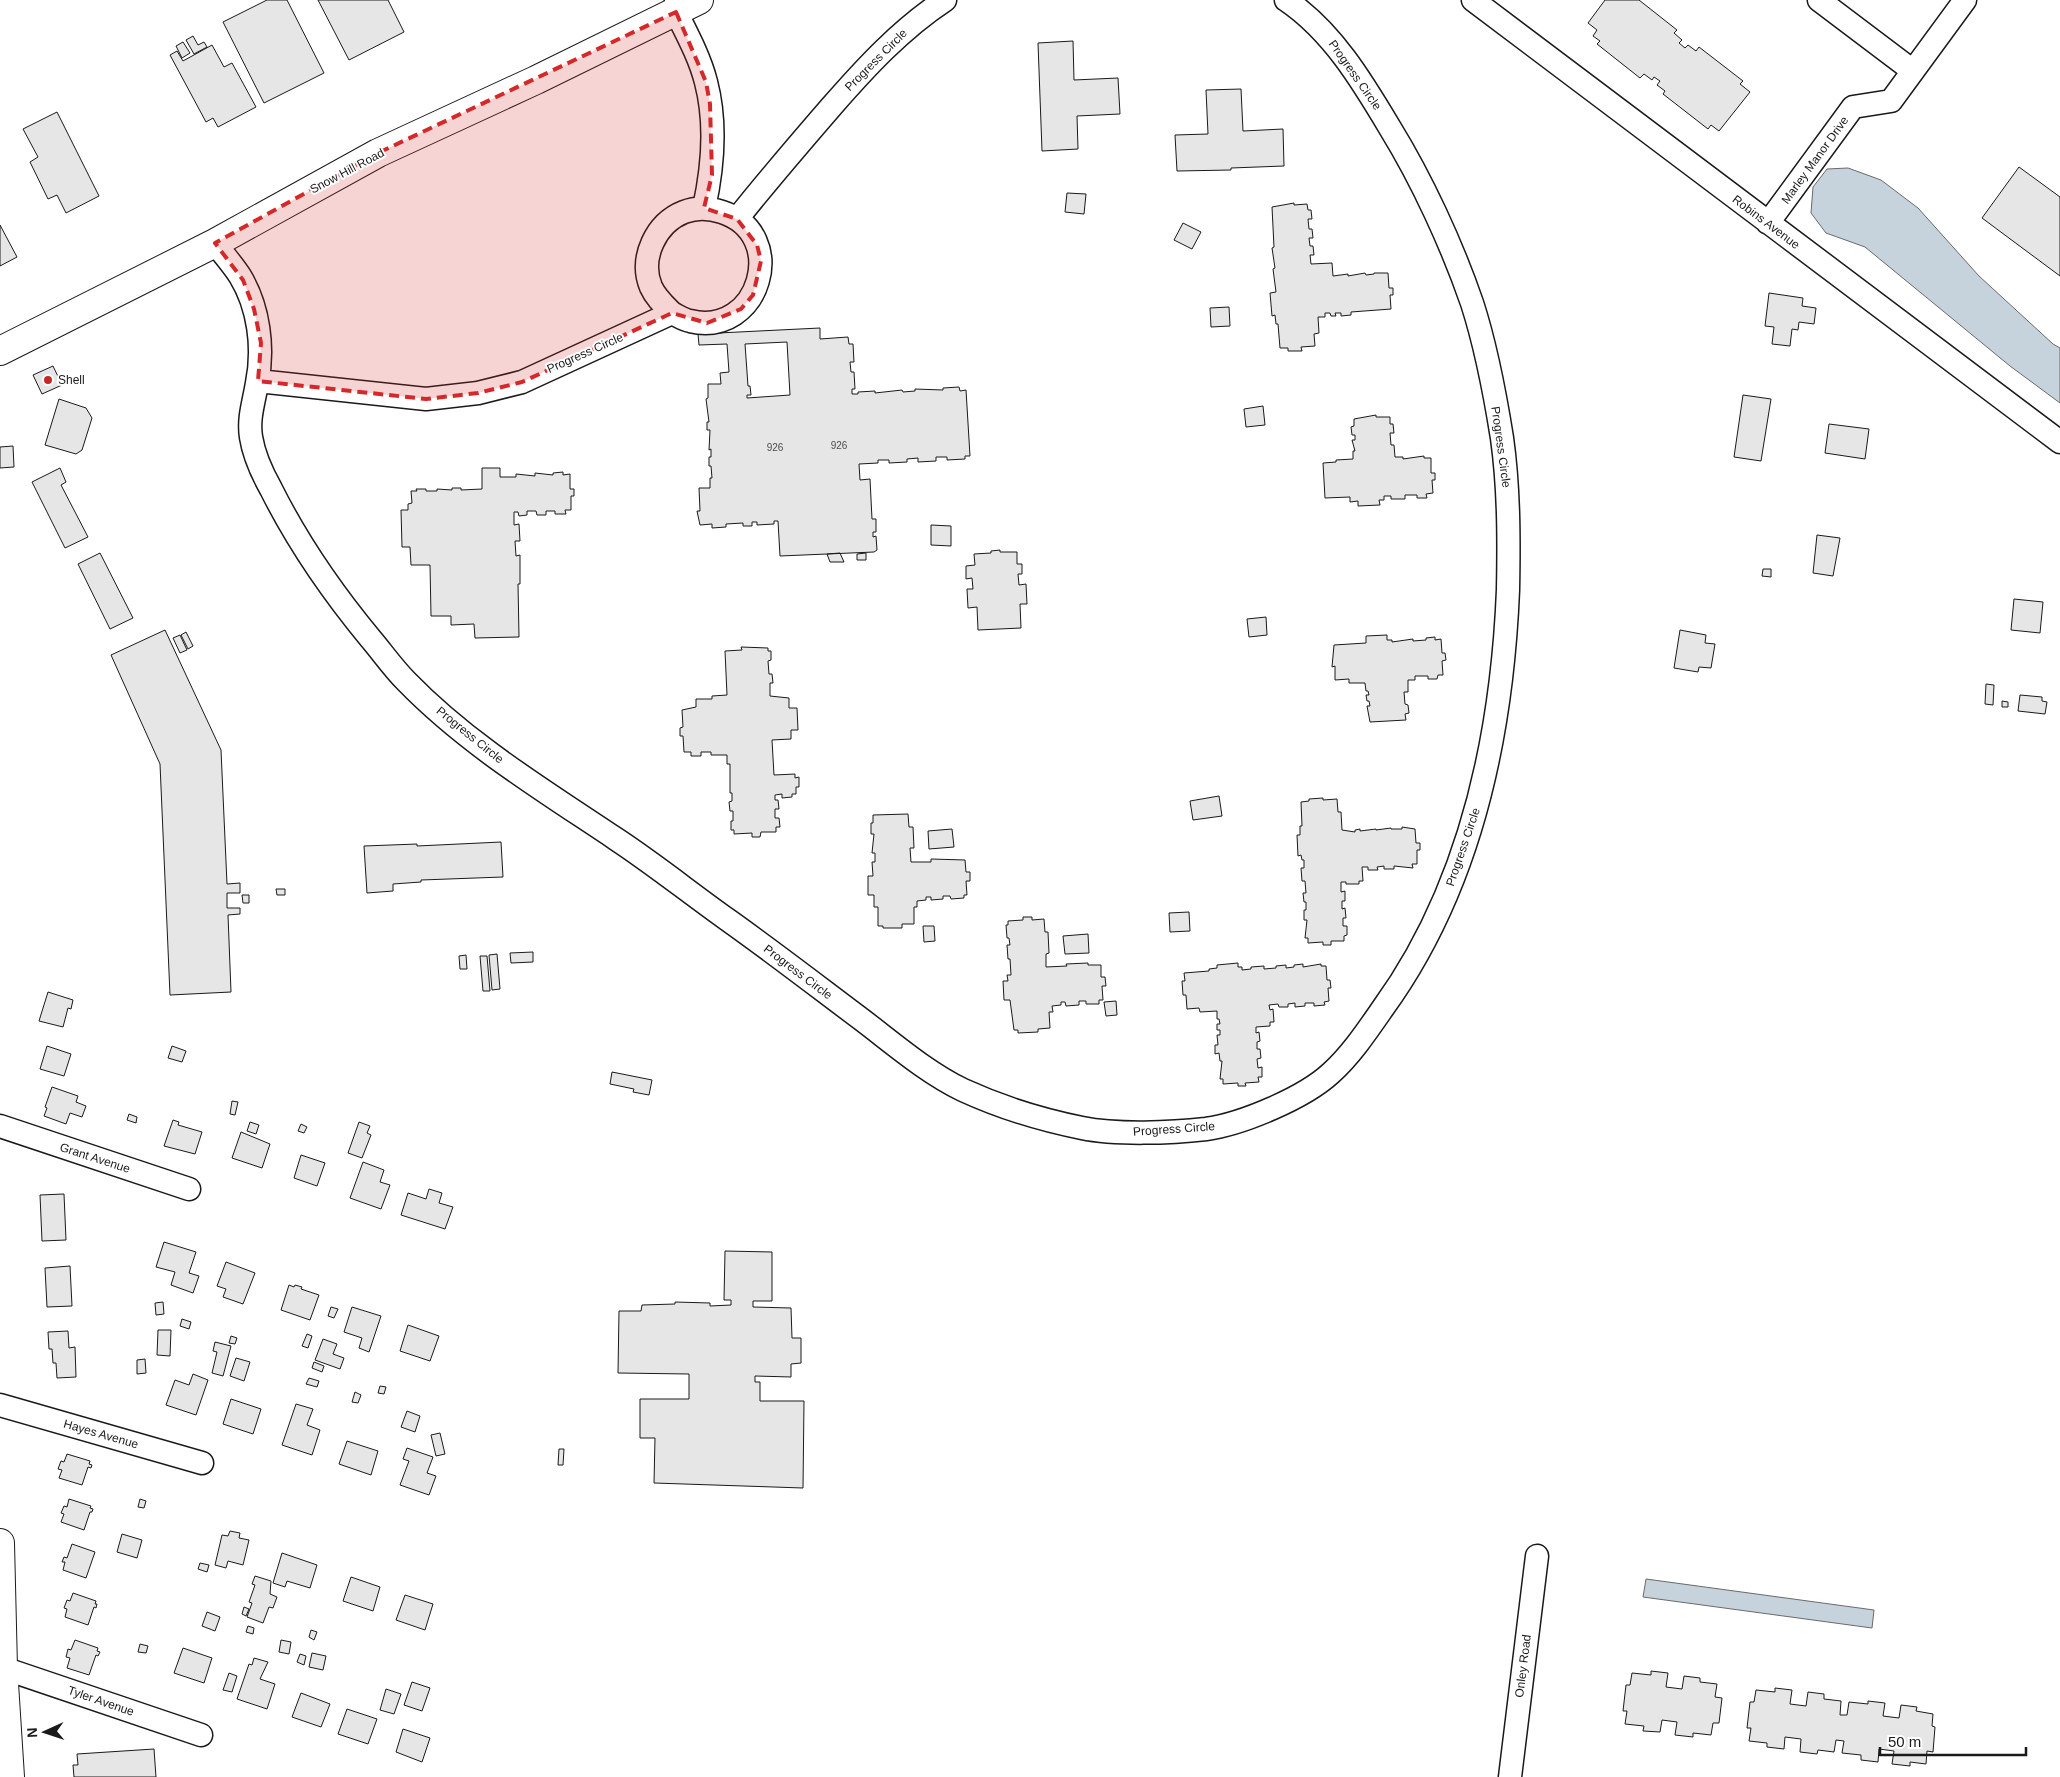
<svg xmlns="http://www.w3.org/2000/svg" width="2060" height="1777" font-family="Arial,sans-serif">
<style>
.water{fill:#c6d2dc;stroke:#6a6a6a}
.building{fill:#e6e6e6;stroke:#1a1a1a;fill-rule:evenodd}
.lines{fill:none;stroke-linecap:round;stroke-linejoin:round}
.minor-casing{stroke:#1a1a1a;stroke-width:25}
.major-casing{stroke:#1a1a1a;stroke-width:30}
.minor{stroke:#fff;stroke-width:22}
.major{stroke:#fff;stroke-width:28}
.marked{fill:#d62828;fill-opacity:0.2;stroke:#d62828;stroke-width:4;stroke-dasharray:10 6;stroke-linejoin:round}
.poi-dot{fill:#c62828;stroke:#fff;stroke-width:2}
.labels{text-anchor:middle;stroke-width:4;stroke-linejoin:round;paint-order:stroke}
.number-label{font-size:10px;fill:#4d4d4d}
.street-label{font-size:12px;fill:#1a1a1a;stroke:#fff}
.poi-label{font-size:12px;fill:#1a1a1a;stroke:#fff;text-anchor:start}
</style>
<rect width="100%" height="100%" fill="#fff"/>
<path class="water" d="M1848,168L1881,180L1918,208L1979,276L2053,344L2060,348V403L2010,366L1865,247L1826,233L1811,213L1813,187L1827,169Z
M1646,1579L1874,1610L1872,1628L1643,1597Z"/>
<path class="building" d="M267,0H287L324,73L264,103L223,22Z
M318,0H388L404,32L349,60Z
M1605,0H1639L1677,30L1674,33L1682,40L1679,43L1685,48L1688,45L1696,51L1699,47L1743,81L1740,84L1750,92L1719,131L1711,125L1708,129L1663,94L1665,91L1657,85L1660,81L1654,77L1652,80L1644,74L1640,78L1597,44L1600,41L1593,36L1597,30L1588,23Z
M193,36L198,45L204,42L207,47L194,54L186,40Z
M1073,41L1074,80L1118,78L1120,114L1077,116L1078,149L1042,151L1038,43Z
M183,42L190,53L182,58L176,46Z
M212,45L224,67L232,63L256,107L218,127L213,118L206,122L170,55L177,51L183,61Z
M1241,89L1243,131L1283,129L1284,166L1231,168V170L1177,171L1175,135L1208,134L1206,90Z
M57,112L99,196L66,213L57,195L48,199L30,162L38,157L23,129Z
M2019,167L2060,197V276L1982,218Z
M1067,193L1086,194L1084,214L1065,212Z
M1294,203V205L1307,204L1308,210H1311L1312,219H1308L1309,229H1312L1313,238H1309L1310,246H1313L1314,255H1310L1311,264L1332,263L1333,276L1348,274V276L1365,273L1366,275L1374,274V273H1388L1389,288H1393V295H1390L1391,309L1351,312V315L1341,316V313H1335L1336,316H1331L1330,313H1325V317H1318L1319,333L1314,334L1315,346L1301,347L1302,351H1288V348H1280L1278,324H1276L1275,315L1272,316L1270,293L1276,292L1273,269L1275,268L1272,248L1274,247L1272,207Z
M1183,223L1201,232L1192,249L1174,240Z
M0,225L17,257L0,266Z
M1769,293L1803,298L1802,306L1816,308L1814,324L1799,322L1798,330L1792,329L1790,346L1772,344L1774,327L1765,326Z
M1229,307L1230,326L1211,327L1210,308Z
M820,328V339L848,337L849,344H853L854,362H850L851,372H854L855,389H852V394H858V392L875,391V393L902,390L903,392L915,391V389L943,390V388L959,387L960,391L966,390L970,456H965V459L947,460V457H936V461L918,462V458L907,459V462L889,463V460H878V463L859,464L860,480L870,479L872,519H876V532H873V537L876,536L877,550L874,552L780,556L778,521H774V524L757,525V522H752V526H743V523L726,524V527L712,528V524L700,525L697,511H700L699,488H710V478H712L711,466H709V457H711V449L709,450L710,430H707V422H709L706,399L708,398V384H721L720,373L729,372L727,344L699,345L698,334ZM787,342L790,395L747,398V395H751L750,386H748L745,344Z
M53,366L62,385L42,394L33,375Z
M1743,395L1771,399L1761,461L1734,457Z
M59,399L86,408L92,418L82,450L76,454L45,445Z
M1263,406L1265,425L1246,427L1244,409Z
M1376,415V417H1390V424H1393L1394,433H1390L1391,445H1394L1395,457H1403V459L1424,456V458H1431V473H1435V480H1432L1433,493L1426,494L1427,498H1417V495H1405V499H1391V496H1384V500H1379L1380,505L1358,506V501L1350,502V497L1325,498L1323,463L1336,462V460L1353,459V451H1355L1352,440H1355V435H1352L1351,427L1354,426V419Z
M1829,424L1869,429L1865,459L1825,453Z
M13,446L14,467L0,468V447Z
M60,468L66,482L61,485L88,537L65,548L32,482Z
M482,468H500V477H516V474L535,476V473L553,475V473L563,472V475L570,474V489H574V496H571V510H565L566,514H555V511H546V515H537L536,511H527V515L519,516L518,512H514V525L519,524L520,541H515L516,556L520,555V584H518L519,637L475,638L474,624L451,625V616H431L430,565H411L410,547H402L401,510H408V504L412,503L411,491H417L416,489H426V491H437V489L452,490V488H461V490L482,489Z
M931,525L951,526V546L931,545Z
M1817,535L1840,538L1833,576L1813,573Z
M1000,550V552H1017V564H1022V574H1018L1019,585L1026,584L1027,604H1020L1021,628L978,630L977,607L968,608L967,589H973L972,578L966,579V566L975,565L974,554L991,553V551Z
M100,553L133,618L110,629L78,564Z
M840,553L844,562H830L827,554Z
M866,553V560H857V554Z
M1763,569H1771V577L1762,576Z
M2014,599L2043,602L2040,633L2011,630Z
M1266,617L1267,635L1249,637L1247,619Z
M165,630L221,750L227,884L240,883V893H227V908H240V914L228,915L231,992L170,995L160,764L111,655Z
M1680,630L1706,635L1705,643L1715,644L1711,668L1699,667L1698,672L1674,668Z
M186,632L193,646L188,649L181,635Z
M180,635L187,650L180,653L173,638Z
M1387,635V640H1392V642L1413,639V641L1426,640V638L1435,637V640L1441,639L1442,653H1445L1446,660L1442,661L1443,675H1438L1437,679H1428V676H1415V680H1408V692H1404L1405,704L1408,705L1409,713L1405,714L1406,720L1370,722L1367,706H1370L1369,701H1367L1366,695H1369L1368,691H1366L1365,683H1349V679L1335,680V666L1332,667L1334,645L1366,643V636Z
M741,647L768,648V651H771V660L768,661L769,674H772L773,683H770V696L789,698V708H797L798,730H791V739L772,740L774,775L795,774V778L799,777V787H796V794H792V797L782,798V794L775,795V800H778L779,809H775V818H779L780,827H776V832H761L760,837H752V833L734,834V830H731V821H733V811H730L729,802L732,801V793H730V764H727V755H711V752H701V756H691V752H684L683,736H680V728L683,727L682,710L696,707V699H712V696L727,695L725,651L742,650Z
M1986,684L1994,685L1993,705L1985,704Z
M2020,695L2042,697V701L2047,702L2045,714L2018,711Z
M2002,701L2008,702V707H2002Z
M1219,796L1222,816L1193,820L1190,801Z
M1323,798V800L1337,799L1338,812H1341L1342,830L1355,832V830L1360,829V831L1376,829V830L1391,828V829H1402V827L1415,829L1416,843H1420V850H1417V864H1412L1413,868L1394,866V869H1384V866L1377,867L1378,870H1368V867H1362L1363,881H1359V884H1346V882H1341V892L1345,891V901H1342V909L1345,908L1346,918H1343V926H1347V935L1344,936V941H1331V945H1323V942L1308,943V938H1305L1307,920H1304V910H1306V902H1304L1303,893H1306L1305,881H1302L1301,868H1304V860H1302L1301,855L1298,856L1297,835H1300V826H1302L1301,802L1309,801V799Z
M908,814L909,827H913L914,848H910L911,862H931V859L965,860L966,872H970V881H966L967,895H964V898L951,899L950,896H943V899L931,900V897H926V900L917,901V907H914V924H902V928H883V926H878V907H874V895H868V876H873L872,862H875V853H872L874,834H871V823H873V815Z
M952,829L954,847L929,849L928,831Z
M501,842L503,877L421,880V882L393,884V891L367,893L364,846L417,844V846Z
M276,889H285V895H277Z
M242,895H249V903H243Z
M1189,912L1190,931L1170,932L1169,913Z
M1023,917H1032V920L1044,919L1045,932H1048L1049,953L1046,954V967L1067,966L1066,964L1088,963V965H1101V977H1105L1106,986H1102L1103,1000H1099V1004H1086V1001H1079V1005L1066,1006L1065,1002H1061V1005L1052,1006L1053,1012H1049L1050,1028L1038,1029V1032L1018,1033V1030H1014L1010,1000H1004L1003,981H1008L1007,975H1011L1010,959H1008L1007,945H1010L1009,938H1007L1006,925H1008V921L1023,920Z
M923,926H934L935,941L924,942Z
M1088,934L1089,953L1065,954L1063,936Z
M533,952V962L511,963L510,953Z
M497,954L500,989L492,990L489,955Z
M466,955L467,969H460L459,956Z
M480,956H487L490,991H483Z
M1238,963V967H1242V970L1251,969V967L1264,966V969L1276,968V966L1286,965V968L1294,967V965L1303,964V967L1321,964V966H1326L1327,980H1330L1331,988H1328L1329,1001L1324,1002L1325,1005L1314,1006V1003H1305V1006L1295,1007V1003L1288,1004V1007H1279L1278,1004L1269,1005L1270,1010L1273,1009L1274,1022H1270V1026L1256,1027V1033L1259,1032L1260,1041L1257,1042V1049H1260L1261,1058L1257,1059L1258,1068L1262,1067V1077H1258L1259,1082L1245,1083L1246,1086H1238V1083L1223,1084V1079H1220L1222,1061H1220L1219,1053L1215,1054V1045H1218L1217,1035H1220V1030H1217V1024H1220L1219,1019H1217V1011L1200,1012L1199,1008L1187,1009L1186,995H1183L1182,981H1185L1184,973L1209,971V969L1217,968V965Z
M48,992L73,1000L71,1009L68,1008L63,1027L39,1021Z
M1116,1001L1117,1015L1106,1016L1104,1002Z
M47,1046L71,1054L64,1076L40,1069Z
M172,1046L186,1051L182,1062L168,1058Z
M612,1072L652,1080L649,1095L633,1092L634,1089L610,1084Z
M52,1087L78,1096L76,1102L86,1106L82,1117L70,1113L66,1124L44,1116L47,1108L45,1107Z
M232,1101L238,1102L235,1115L230,1114Z
M129,1114L137,1117L136,1123L127,1120Z
M173,1120L179,1122L178,1125L202,1132L195,1154L164,1146Z
M250,1122L259,1125L256,1134L247,1131Z
M359,1122L370,1126L367,1133L371,1135L362,1158L348,1153Z
M301,1124L307,1127L304,1133L298,1131Z
M241,1132L270,1144L262,1168L232,1158Z
M301,1155L325,1163L317,1186L294,1178Z
M363,1162L384,1170L380,1182L390,1185L381,1209L350,1198Z
M429,1189L442,1193L439,1203L453,1207L445,1229L401,1215L408,1193L426,1199Z
M64,1194L66,1240L42,1241L40,1195Z
M164,1242L196,1252L189,1273L199,1276L193,1293L171,1285L175,1272L156,1267Z
M725,1251L772,1252V1301H753V1307L791,1308L792,1338H801V1363L791,1364V1377L755,1376V1382H760V1401H804L803,1488L654,1483L655,1438H640V1399H689V1374L618,1373L619,1311H641L642,1305L675,1304V1302L710,1303V1306L731,1305V1300H724Z
M226,1262L255,1273L243,1304L223,1297L226,1289L217,1286Z
M70,1266L72,1306L47,1307L45,1268Z
M289,1285L294,1287L295,1285L302,1287L301,1289L319,1295L310,1320L281,1310Z
M163,1302L164,1314L156,1315L155,1303Z
M331,1307L338,1309L334,1318L328,1316Z
M352,1307L381,1316L369,1352L359,1348L362,1338L344,1332Z
M182,1319L191,1322L189,1329L180,1326Z
M408,1325L439,1336L430,1361L400,1351Z
M158,1330H171L170,1356L157,1355Z
M68,1331L69,1348L75,1347L76,1377L57,1378L56,1363H53L52,1349H49L48,1332Z
M307,1334L312,1336L308,1348L302,1346Z
M231,1336L237,1338L235,1344L229,1343Z
M323,1339L337,1344L333,1354L344,1358L340,1369L315,1360Z
M215,1342L231,1346L223,1376L212,1373L217,1352L213,1351Z
M236,1358L250,1362L244,1381L230,1376Z
M145,1359L146,1373L137,1374V1360Z
M314,1362L324,1366L322,1372L312,1368Z
M193,1374L208,1380L196,1415L166,1405L175,1380L189,1385Z
M309,1378L319,1381L317,1387L306,1384Z
M380,1386L386,1387L384,1394L378,1393Z
M355,1392L361,1395L358,1403L352,1402Z
M231,1399L261,1409L253,1434L223,1424Z
M296,1404L313,1409L307,1425L320,1430L312,1455L282,1445Z
M407,1411L420,1416L415,1432L401,1427Z
M440,1433L445,1454L436,1456L431,1435Z
M347,1441L378,1451L371,1475L339,1464Z
M407,1448L433,1457L427,1473L436,1476L429,1495L400,1485L409,1461L403,1459Z
M559,1449H564L563,1465H558Z
M67,1454L90,1461L89,1464L92,1465L91,1468L88,1467L82,1485L59,1478L62,1470L58,1469L61,1461L64,1462Z
M69,1499L91,1506L90,1508L93,1509L92,1512H90L84,1530L61,1522L64,1514L61,1513L64,1506L67,1507Z
M140,1499L146,1501L144,1508L138,1507Z
M230,1531L240,1533L239,1538L249,1540L243,1565L228,1561L226,1568L215,1565L222,1535L228,1536Z
M122,1534L142,1540L137,1558L117,1552Z
M72,1544L95,1552L86,1578L63,1570L65,1562H62L64,1557L67,1558Z
M282,1553L317,1565L310,1588L287,1581L285,1587L273,1583Z
M200,1563L209,1565L207,1572L198,1569Z
M255,1576L271,1581L270,1594L277,1597L273,1608L269,1607L263,1623L247,1617L252,1603L249,1602L255,1585L252,1584Z
M351,1577L380,1587L373,1611L343,1601Z
M73,1593L96,1601L95,1604H97L96,1608L94,1607L88,1625L65,1617L67,1609L64,1608L67,1600L70,1601Z
M405,1595L433,1604L425,1630L396,1620Z
M244,1607L249,1609L246,1616L242,1614Z
M207,1612L220,1617L215,1631L202,1626Z
M248,1626L254,1628L253,1634L246,1632Z
M311,1630L317,1632L314,1640L309,1637Z
M75,1640L98,1648L97,1651L100,1652L98,1656L96,1655L89,1675L67,1668L70,1658L66,1657L68,1649L71,1650Z
M281,1640L291,1642L289,1654L279,1652Z
M140,1644L148,1646L146,1653L138,1652Z
M183,1648L212,1658L204,1683L174,1673Z
M312,1653L326,1656L323,1670L309,1667Z
M300,1654L306,1656L304,1665L297,1662Z
M254,1658L268,1662L260,1679L275,1684L267,1709L237,1699L249,1664L252,1665Z
M1651,1671L1668,1673L1666,1687L1682,1689L1684,1676L1700,1678V1682L1717,1684L1715,1697L1722,1698L1719,1723H1713L1711,1735L1693,1733V1737L1675,1735L1677,1722L1662,1720L1660,1732L1643,1731L1644,1726L1625,1724L1627,1711H1623L1626,1685H1630L1632,1673L1651,1675Z
M229,1673L237,1676L232,1692L223,1690Z
M412,1682L430,1688L422,1711L404,1705Z
M1775,1688L1792,1690L1790,1704L1806,1706L1808,1692L1824,1694V1699L1841,1701L1840,1715H1847L1849,1702L1868,1704V1701L1885,1703L1883,1716L1899,1718L1901,1705L1917,1707L1916,1711L1933,1714L1932,1726L1935,1727L1933,1752L1927,1751L1926,1764L1910,1762V1766L1892,1764L1894,1751L1879,1749L1878,1762L1861,1760V1755L1842,1753L1844,1741L1836,1740L1834,1752L1818,1750L1817,1754L1800,1752L1801,1739L1785,1737L1784,1749L1767,1747V1743L1749,1741L1751,1728H1747L1750,1702H1754L1756,1690L1775,1692Z
M386,1689L401,1694L394,1714L380,1710Z
M301,1693L330,1704L321,1727L292,1717Z
M347,1709L377,1719L368,1744L338,1734Z
M403,1729L430,1738L422,1762L396,1752Z
M154,1749L156,1777H74L73,1765H78L77,1754Z"/>
<g class="lines">
<g class="minor-casing">
<path id="minor" d="M676,0V12C687,34 700,58 706,82C717,124 713,167 704,208
M1473,0L2060,442
M1819,0L1913,71
M737,219C767,181 799,144 831,107C866,67 901,29 945,0
M1768,223L1853,107L1891,101L1965,0
M215,243C223,254 233,265 240,276C259,307 264,348 257,383C254,402 248,418 251,437C254,456 262,473 271,489C298,543 332,592 370,638C382,652 393,668 406,681C467,744 543,790 616,839C654,864 690,893 728,920C773,952 817,986 861,1019C894,1044 926,1072 963,1090C1000,1107 1042,1120 1082,1128C1116,1135 1171,1133 1206,1129C1242,1124 1304,1098 1331,1073C1351,1055 1367,1031 1383,1008C1470,888 1502,736 1508,590C1509,539 1509,488 1502,438C1495,394 1486,346 1472,303C1452,245 1422,180 1390,128C1362,81 1332,31 1286,0
M258,381L426,399L478,393L522,382L672,313C678,316 684,320 690,321C760,338 790,234 722,212C710,208 697,207 684,212C656,223 639,258 651,287C656,298 664,305 672,313
M0,1126L189,1189
M0,1405L202,1463
M0,1667L201,1735
M1510,1777L1537,1556"/>
</g>
<g class="major-casing">
<path id="major" d="M0,351L215,243L378,153L536,80L699,0
M0,1543L3,1668L10,1777"/>
</g>
<use href="#minor" class="minor"/>
<use href="#major" class="major"/>
</g>
<path class="marked" d="M676,12L706,82L710,104L712,175L704,208L737,219L757,245L761,261L753,295L741,309L707,323L672,313L522,382L478,393L426,399L258,381L261,343L254,309L243,280L215,243L378,153Z"/>
<circle class="poi-dot" cx="48" cy="380" r="5"/>
<g class="labels">
<g class="number-label">
<text x="839" y="449">926</text>
<text x="775" y="451">926</text>
</g>
<g class="street-label">
<text transform="translate(876 60) rotate(-45)" y="4">Progress Circle</text>
<text transform="translate(1355 75) rotate(55)" y="4">Progress Circle</text>
<text transform="translate(1815 160) rotate(-54)" y="4">Marley Manor Drive</text>
<text transform="translate(347 171) rotate(-28)" y="4">Snow Hill Road</text>
<text transform="translate(1766 222) rotate(37)" y="4">Robins Avenue</text>
<text transform="translate(585 353) rotate(-24)" y="4">Progress Circle</text>
<text transform="translate(1501 447) rotate(82)" y="4">Progress Circle</text>
<text transform="translate(470 735) rotate(39)" y="4">Progress Circle</text>
<text transform="translate(1463 847) rotate(-71)" y="4">Progress Circle</text>
<text transform="translate(798 972) rotate(37)" y="4">Progress Circle</text>
<text transform="translate(1174 1129) rotate(-4)" y="4">Progress Circle</text>
<text transform="translate(95 1158) rotate(18)" y="4">Grant Avenue</text>
<text transform="translate(101 1434) rotate(16)" y="4">Hayes Avenue</text>
<text transform="translate(1523 1666) rotate(-83)" y="4">Onley Road</text>
<text transform="translate(101 1701) rotate(19)" y="4">Tyler Avenue</text>
</g>
<g class="poi-label">
<text x="58" y="384">Shell</text>
</g>
</g>
<g transform="translate(45 1732) rotate(267)" stroke="#ffffff" stroke-width="4" paint-order="stroke">
<path d="M0-4L9 19L0 12L-9 19Z" fill="#1a1a1a"/>
<text y="-8" font-size="14" font-weight="bold" text-anchor="middle" fill="#1a1a1a">N</text>
</g>
<path d="M1880 1747v8h146v-8" fill="none" stroke="#1a1a1a" stroke-width="2.5"/>
<text x="1888" y="1747" font-size="15" fill="#1a1a1a" stroke="#ffffff" stroke-width="4" paint-order="stroke">50 m</text>
</svg>
